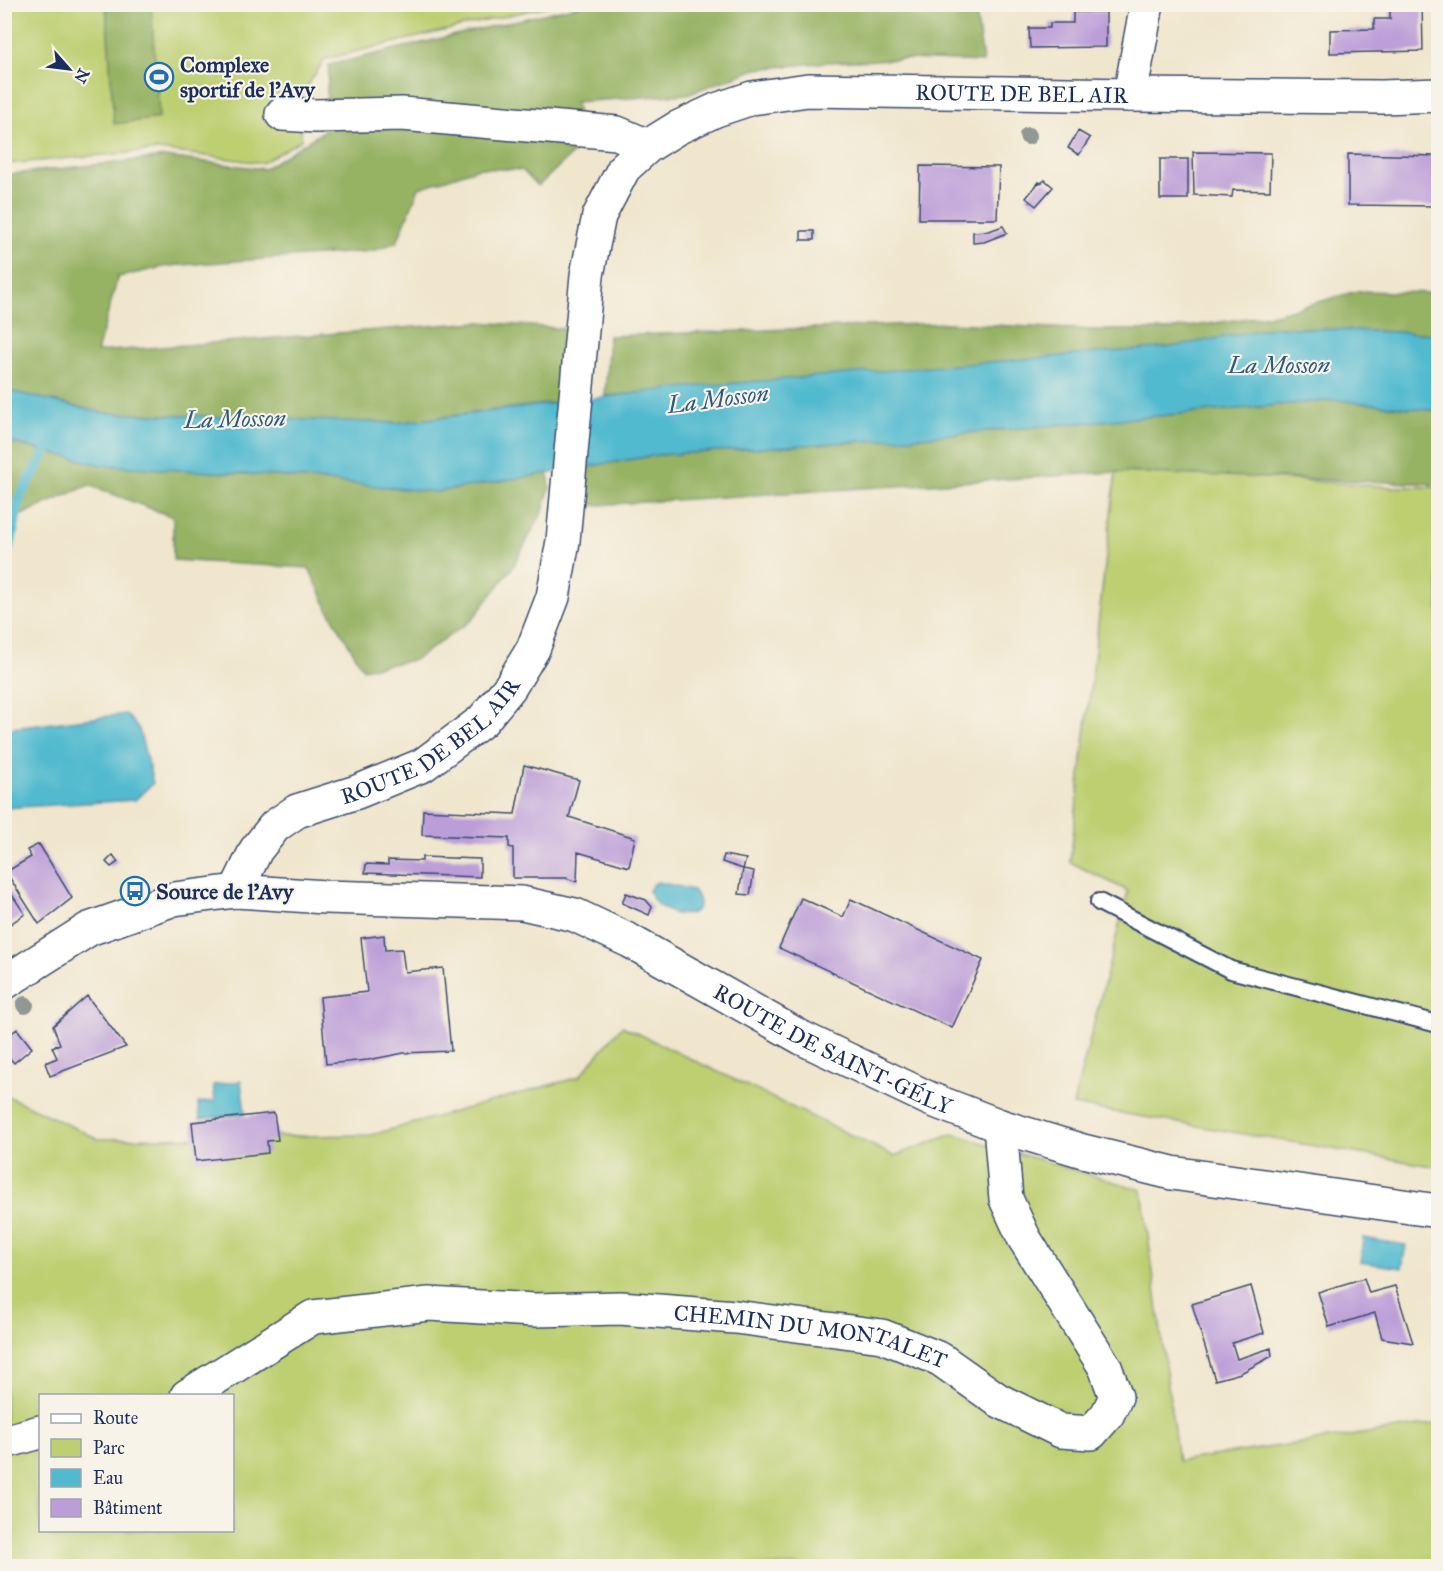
<svg xmlns="http://www.w3.org/2000/svg" width="1443" height="1571" font-family="'IM FELL Great Primer',serif">
<style>
.green{fill:#becf72;stroke:#6c7f68;stroke-width:1.5;fill-rule:evenodd}
.forest{fill:#96b264;stroke:#587061;stroke-width:1.5}
.water{fill:#51bacf;stroke:#367496;stroke-width:1.5}
.lines{fill:none;stroke-linecap:round;stroke-linejoin:round}
.stream{stroke:#51bacf;stroke-width:10}
.building{fill:#bb9dd8}
.lane-casing{stroke:#3b4a6f;stroke-width:20}
.street-casing{stroke:#3b4a6f;stroke-width:36}
.secondary-casing{stroke:#3b4a6f;stroke-width:36}
.lane{stroke:#fff;stroke-width:16}
.street{stroke:#fff;stroke-width:33}
.secondary{stroke:#fff;stroke-width:33}
.tree{fill:#919793}
.labels{text-anchor:middle;stroke-width:4.5;stroke-linejoin:round;paint-order:stroke}
.poi-label{font-size:22px;font-weight:bold;fill:#1b2f5e;stroke:#f7f3e8;text-anchor:start}
.street-label{font-size:22px;fill:#1b2f5e;stroke:#f7f3e8}
.water-label{font-size:24px;font-style:italic;fill:#2b5980;stroke:#f7f3e8}
</style>
<rect width="100%" height="100%" fill="#f7f3e8"/>
<filter id="ink" filterUnits="userSpaceOnUse"><feTurbulence type="fractalNoise" baseFrequency=".0167" numOctaves="2"/><feDisplacementMap in="SourceGraphic" scale="12" xChannelSelector="R" yChannelSelector="G"/><feConvolveMatrix kernelMatrix="1 2 1 2 8 2 1 2 1" color-interpolation-filters="sRGB"/></filter>
<filter id="wash" filterUnits="userSpaceOnUse"><feTurbulence type="fractalNoise" baseFrequency=".008" numOctaves="4" result="noise"/><feDisplacementMap in="SourceGraphic" scale="24" xChannelSelector="R" yChannelSelector="G"/><feGaussianBlur stdDeviation="1.35" result="paint"/><feColorMatrix in="noise" values="0 0 0 0 0 0 0 0 0 0 0 0 0 0 0 0 0 1.4 0 .05"/><feComposite in="paint" operator="in"/></filter>
<g filter="url(#wash)">
<rect width="100%" height="100%" fill="#f0e6cd"/>
<path class="green" d="M4,5H552L325,59L301,95V140L262,163L159,150L5,164Z
M1116,472L1241,476L1393,487H1438V1167L1073,1105L1128,891L1070,862Z
M622,1026L894,1156L953,1134L1142,1190L1178,1461L1438,1423V1566H5V1095L98,1139L371,1135L579,1077ZM40,1396H232V1530H40Z"/>
<path class="forest" d="M106,5H151L159,118L114,124Z
M581,5H975L983,62L906,59L829,62L756,69L687,94L575,102L586,141L538,186L522,170L479,168L419,188L397,242L372,251L168,266L118,277L97,352L479,322L568,329L559,402L396,423L104,413L5,390V175L165,157L264,169L324,131L329,65Z
M1357,291L1438,293V334L1276,327L1171,347L605,396L609,336L948,323L1097,330H1167L1276,314Z
M1336,400L1438,411V484L1116,472L582,506L583,467L658,455L908,438Z
M5,441L101,465L277,476L435,492L548,473L550,487L543,511L512,568L472,620L414,660L363,669L329,611L309,568L173,560V517L89,485L5,522Z"/>
<path class="water" d="M1276,327L1438,334V411L1336,400L908,438L658,455L435,492L277,476L101,465L5,441V390L104,413L396,423L677,388L1171,347Z
M126,714L139,729L153,783L135,800L5,808V729Z
M658,882L693,890C717,921 661,924 649,891L653,884Z
M241,1081L245,1114L200,1119L198,1103L215,1101L213,1085Z
M1363,1238L1406,1245L1402,1268L1360,1262Z"/>
<g class="lines">
<path class="stream" d="M4,558L11,542L20,497L53,440"/>
</g>
<g id="blocks">
<path class="building" d="M1390,4H1422L1423,51L1330,53V30L1374,29V19H1390Z
M1073,12H1106V47L1030,48L1029,28H1050V23H1073Z
M1078,131L1090,138L1079,155L1068,148Z
M1193,152L1271,153L1270,191L1233,190L1232,197L1194,195Z
M1348,154L1438,156V206L1348,205Z
M1160,159H1188V199H1160Z
M920,166L999,167L997,219H919Z
M1045,180L1053,187L1036,206L1026,198L1039,182L1041,183Z
M1003,226L1007,233L984,242L973,243V232L989,231Z
M801,231H814V240H801Z
M524,765L579,780L569,817L635,838L629,867L578,852L577,882L566,878H513V848L509,847V838L422,835L423,810L515,814Z
M39,844L72,898L39,924L6,872L31,857L27,850Z
M113,855L118,862L111,867L106,862Z
M724,855L746,859L743,869L722,862Z
M422,857L480,859V877L365,873L366,864L388,865V860L422,861Z
M743,869L754,871L750,895L739,894Z
M4,883L25,914L4,928Z
M626,893L646,900L652,907L649,915L622,903Z
M801,898L843,917L851,899L983,960L952,1028L779,948Z
M384,935L385,950L402,949L405,972L443,968L451,1051L404,1053L368,1060L326,1064L320,997L367,992L361,938Z
M87,996L126,1047L50,1076L45,1063L57,1058L52,1047L60,1044L53,1026Z
M17,1029L32,1048L14,1063L4,1052V1039Z
M274,1113L278,1140L267,1141L268,1153L196,1161L192,1122Z
M1364,1278L1369,1293L1395,1286L1413,1343L1382,1338L1375,1313L1329,1327L1318,1292Z
M1251,1286L1264,1333L1232,1343L1237,1359L1271,1348L1272,1356L1241,1373L1215,1380L1192,1304Z"/>
</g>
</g>
<g filter="url(#ink)">
<use href="#blocks" fill-opacity="0" stroke="#3b4a6f" stroke-width="1.5"/>
<g class="lines">
<g class="lane-casing">
<path id="lane" d="M1099,902L1231,970L1438,1024"/>
</g>
<g class="street-casing">
<g id="street">
<path d="M1130,95L1147,4"/>
<path d="M282,114L316,116L402,114L617,133L648,146"/>
<path id="s1" d="M187,1396L313,1317L429,1304L534,1310L620,1308L735,1317L882,1336L940,1359L998,1400L1061,1431L1091,1433L1107,1415L1116,1397L1105,1367L1024,1238L1006,1199L1000,1126"/>
<path d="M4,1442L40,1432"/>
</g>
</g>
<g class="secondary-casing">
<g id="secondary">
<path id="s2" d="M236,891L256,850L275,826L297,811L357,792L423,765L482,721L510,687L533,649L553,597L563,541L587,275L599,216L624,168L648,146L677,128L716,110L752,98L808,90L1130,95L1382,97L1438,95"/>
<path id="s3" d="M4,983L89,929L174,899L236,891L325,897L522,903L575,915L630,941L802,1038L930,1099L1000,1126L1083,1151L1172,1173L1438,1211"/>
</g>
</g>
<use href="#lane" class="lane"/>
<use href="#street" class="street"/>
<use href="#secondary" class="secondary"/>
</g>
<g class="tree">
<circle cx="1028" cy="136" r="9"/>
<circle cx="25" cy="1005" r="9"/>
</g>
</g>
<defs>
<g id="stadium-ring" transform="scale(1.5)"><circle r="9.5" fill="#f7f3e8" stroke="#1f6fb2" stroke-width="1.5"/><path d="M0-5a6.5 5 0 1 0 0 10a6.5 5 0 1 0 0-10ZM-3.5-1.8h7v3.6h-7Z" fill="#1f6fb2"/></g>
<g id="bus-ring" transform="scale(1.5)"><circle r="9.5" fill="#f7f3e8" stroke="#1f6fb2" stroke-width="1.5"/><path d="M-5-6H5V4H4V6H2V4H-2V6H-4V4H-5ZM-3.5-4V0h7V-4ZM-3.5 1.2v1.5H-2V1.2ZM2 1.2v1.5H3.5V1.2Z" fill="#1f6fb2"/></g>
</defs>
<g fill-rule="evenodd">
<use href="#stadium-ring" x="159" y="77"/>
<use href="#bus-ring" x="135" y="891"/>
</g>
<g class="labels">
<g class="poi-label">
<text x="180" y="72">Complexe<tspan x="180" dy="25">sportif de l'Avy</tspan></text>
<text x="156" y="899">Source de l'Avy</text>
</g>
<g class="street-label">
<text dy="8" stroke="none"><textPath href="#s2" startOffset="1311">ROUTE DE BEL AIR</textPath></text>
<text dy="8" stroke="none"><textPath href="#s2" startOffset="256">ROUTE DE BEL AIR</textPath></text>
<text dy="8" stroke="none"><textPath href="#s3" startOffset="885">ROUTE DE SAINT-GÉLY</textPath></text>
<text dy="8" stroke="none"><textPath href="#s1" startOffset="650">CHEMIN DU MONTALET</textPath></text>
</g>
<g class="water-label">
<text x="1279" y="373">La Mosson</text>
<text transform="translate(718 399) rotate(-7)" y="8">La Mosson</text>
<text transform="translate(235 419) rotate(-1)" y="8">La Mosson</text>
</g>
</g>
<rect width="1443" height="1571" fill="none" stroke="#f7f3e8" stroke-width="24"/>
<rect x="39" y="1394" width="195" height="138" fill="#f7f3e8" stroke="#9fa5b1" stroke-width="1.5"/>
<rect x="51" y="1414" width="30" height="9" fill="#ffffff" stroke="#9fa5b1" stroke-width="1.5"/>
<text x="93" y="1424" font-size="18" fill="#1b2f5e">Route</text>
<rect x="51" y="1439" width="30" height="18" fill="#becf72" stroke="#9fa5b1" stroke-width="1.5"/>
<text x="93" y="1454" font-size="18" fill="#1b2f5e">Parc</text>
<rect x="51" y="1469" width="30" height="18" fill="#51bacf" stroke="#9fa5b1" stroke-width="1.5"/>
<text x="93" y="1484" font-size="18" fill="#1b2f5e">Eau</text>
<rect x="51" y="1499" width="30" height="18" fill="#bb9dd8" stroke="#9fa5b1" stroke-width="1.5"/>
<text x="93" y="1514" font-size="18" fill="#1b2f5e">Bâtiment</text>
<g transform="translate(69 69) rotate(118)" stroke="#f7f3e8" stroke-width="4.5" paint-order="stroke">
<path d="M0-4.5L10 22L0 15L-10 22Z" fill="#1b2f5e"/>
<text y="-9" font-size="16" font-weight="bold" text-anchor="middle" fill="#1b2f5e">N</text>
</g>
</svg>
